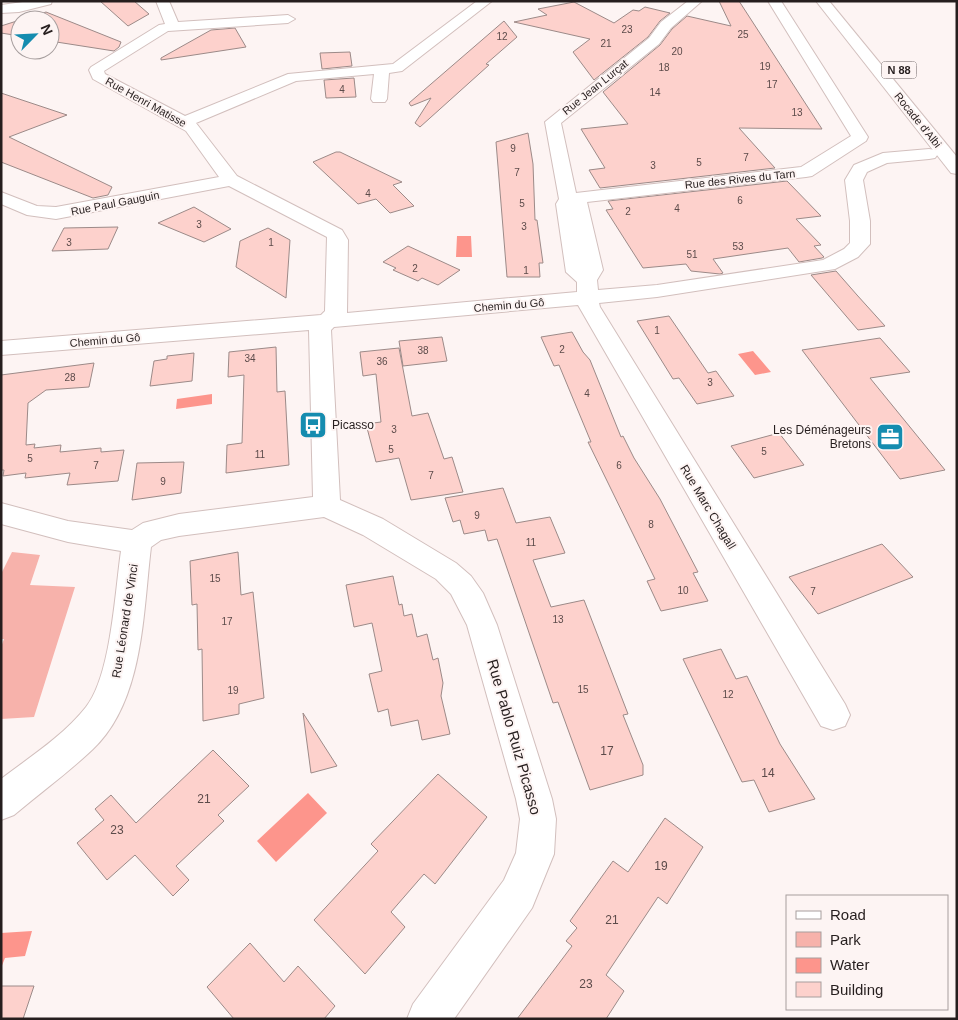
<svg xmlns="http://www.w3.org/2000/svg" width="958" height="1020" font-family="Helvetica,sans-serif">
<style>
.green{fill:#f7b2ab}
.water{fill:#fd958c}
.building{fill:#fdd1cc;stroke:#9c8a88}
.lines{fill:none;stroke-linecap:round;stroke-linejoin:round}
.street-casing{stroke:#d2bfbd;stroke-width:2}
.highway-casing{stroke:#d2bfbd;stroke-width:2}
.street{fill:#fff;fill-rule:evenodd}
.highway{fill:#fff;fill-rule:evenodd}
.labels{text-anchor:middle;stroke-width:4;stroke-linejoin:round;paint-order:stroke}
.number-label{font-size:10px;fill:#5c4b4a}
.shield{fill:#fdf4f3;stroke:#665e5e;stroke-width:1}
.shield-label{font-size:11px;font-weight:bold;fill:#261e1e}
.far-street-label{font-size:11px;fill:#261e1e;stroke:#fdf4f3}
.poi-label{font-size:12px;fill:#261e1e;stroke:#fdf4f3;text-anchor:start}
.street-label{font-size:12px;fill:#261e1e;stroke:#fdf4f3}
.near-number-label{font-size:12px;fill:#5c4b4a}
.near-street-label{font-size:15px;fill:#261e1e;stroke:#fdf4f3}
</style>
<rect width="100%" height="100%" fill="#fdf4f3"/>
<path class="green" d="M12,552L40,555L30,585L75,587L34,717L1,719V647L4,639H1V574Z"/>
<path class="water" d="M457,236H471L472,257H456Z
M753,351L771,372L755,375L738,354Z
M212,394V404L176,409L177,399Z
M308,793L327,813L276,862L257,841Z
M32,931L25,956L5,958L1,968V933Z"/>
<path class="building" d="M100,1H134L149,14L128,26Z
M719,1H739L822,129L739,128L775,168L600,188L589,170L605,168L581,129L628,124L603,92L660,45L672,29L687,16L731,26Z
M574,2L614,23L633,10L639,11L645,7L670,13L660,21L648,37L594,80L573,52L590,39L514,22L547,15L538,9Z
M46,12L121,42L119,47L114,51L50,41V20H21Z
M20,20V36L1,33V26Z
M504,21L517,37L486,64L489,65L420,127L415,123L431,98L411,106L409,103Z
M235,28L246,47L161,60V58L211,30Z
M350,52L352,66L322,69L320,53Z
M354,78L356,97L326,98L324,80Z
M1,93L67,115L9,137L112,187L108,195L93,198L1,162Z
M528,133L533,164L535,220H537L543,263H539L540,277H507L496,142Z
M336,152H340L402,182L393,185L414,206L390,213L376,199L358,204L313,162Z
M787,181L821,216L796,219L821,245L814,246L824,257L822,258L799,262L788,248L713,259L723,273L720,274L691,271L686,264L643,268L606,210L613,209L608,201Z
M194,207L231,229L204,242L158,223Z
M118,227L108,249L52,251L64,228Z
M268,228L290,240L286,298L236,267L240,241Z
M408,246L460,270L438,285L422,278L418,281L393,270L396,268L383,262Z
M836,271L857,295L885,326L858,330L811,275Z
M669,316L708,373L716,371L734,396L697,404L679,378L673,379L637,321Z
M572,332L583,352L590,360L621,437L623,436L634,458L660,499L698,572L693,573L708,601L661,611L647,581L655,579L588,442H591L559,365L554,366L541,337Z
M442,337L447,361L403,366L399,341Z
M880,338L910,372L870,378L945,470L900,479L802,350Z
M276,347L277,392L285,391L289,465L226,473L227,445L242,443L244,375L228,377L229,352Z
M399,348L412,416L428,413L444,459L452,457L463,492L411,500L399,458L376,462L366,424L381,422L376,374L363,376L360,352Z
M194,353L192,381L150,386L154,361L167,359V356Z
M94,363L89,387L46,390L28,403L26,445L35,444L34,448L61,445L60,452L101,448V452L124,450L118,481L67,485L70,473L25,478L26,473L3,476L4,470H1V375Z
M779,433L804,465L754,478L731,446Z
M184,462L181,493L132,500L137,463Z
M503,488L516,523L550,517L565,553L533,560L551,607L584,600L628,714L623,715L643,765V775L590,790L558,702L553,703L497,539L488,541L485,530L464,534L460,520L453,522L445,498Z
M882,544L913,577L818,614L789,577Z
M238,552L241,595L253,592L264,698L239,704V714L203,721L202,649L198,650L197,604L192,605L190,561Z
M393,576L399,605L402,604L404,616L412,614L417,637L427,634L433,660L438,658L443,683L441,696L450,734L422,740L418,720L391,726L388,709L378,712L369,674L382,671L372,623L354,627L346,585Z
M721,649L736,679L747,676L780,744L815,799L769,812L754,780L742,782L683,659Z
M303,713L337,766L311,773Z
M213,750L249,786L218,815L224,821L176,866L189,880L173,896L135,855L107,880L77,843L104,820L95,809L111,795L136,823Z
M438,774L487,817L435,884L424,874L391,912L405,927L365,974L314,920L378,851L371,844Z
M665,818L703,847L667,904L658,897L606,975L624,991L606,1019H517L572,946L566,941L577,928L570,921L613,861L628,872Z
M250,943L284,982L298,966L335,1006L324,1019H234L207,987Z
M1,986H34L23,1019H1Z"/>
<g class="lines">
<g class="street-casing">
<path id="street" d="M30,1H52L51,4L19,12L1,13V5Z
M156,1H169L178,22L288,15L295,19L288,23L168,31L104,71L105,74L185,116L288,74L393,64L477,1H492L402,71L389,73L387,99L385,102H373L371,99L374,74L296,81L196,123L237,176L342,230L348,240L347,313L577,292V282L566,272L556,204L559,199L545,122L649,38L661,22L688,1H702L671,28L659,44L561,123L576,193L801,167L851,136L768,1H781L868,137L866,141L812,176L806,177L587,202L603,270L597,280L598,290L657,285L823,260L844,249L850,243V221L845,180L854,165L883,153L929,149L935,150L938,154L935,158L929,159L887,163L867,172L863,180L870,221V244L858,257L835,269L657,297L599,303L600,307L845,704L850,715L845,726L833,730L821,726L578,305L334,327L331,330L340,500L383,519L456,563L471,576L483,593L497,625L552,799L556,819L554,854L532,908L454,1019H407L413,1004L504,880L516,853L520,819L516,799L467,625L451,594L436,579L363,535L324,517L179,536L161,540L151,547C143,612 144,701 93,749C69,772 40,793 14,815L1,820V779C30,757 63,736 86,707C111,676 115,592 121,551L68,542L1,524V503L68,521L132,530L143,523L179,514L313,497L309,330L1,355V341L321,315L325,311L327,237L229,186L56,219L27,215L1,204V192L37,206L56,207L219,177L186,131L93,79L89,70L91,67L159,25L165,24Z"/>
</g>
<g class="highway-casing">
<path id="highway" d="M816,1H829L957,157V174L951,173Z"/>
</g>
<use href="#street" class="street"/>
<use href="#highway" class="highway"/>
</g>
<defs>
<g id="bus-square" transform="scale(1.4375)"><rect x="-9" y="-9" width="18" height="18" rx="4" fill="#158caf" stroke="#fdf4f3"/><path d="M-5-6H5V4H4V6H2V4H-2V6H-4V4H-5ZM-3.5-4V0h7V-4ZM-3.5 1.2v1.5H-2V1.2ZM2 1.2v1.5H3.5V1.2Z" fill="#fff"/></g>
<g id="office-square" transform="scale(1.4375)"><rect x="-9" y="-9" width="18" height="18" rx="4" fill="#158caf" stroke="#fdf4f3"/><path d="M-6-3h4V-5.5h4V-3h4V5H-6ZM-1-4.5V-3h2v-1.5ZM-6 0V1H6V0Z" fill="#fff"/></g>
</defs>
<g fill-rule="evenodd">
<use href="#bus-square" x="313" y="425"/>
<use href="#office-square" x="890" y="437"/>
</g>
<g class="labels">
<g class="number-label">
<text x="627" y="33">23</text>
<text x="743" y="38">25</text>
<text x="502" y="40">12</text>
<text x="606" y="47">21</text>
<text x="677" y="55">20</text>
<text x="765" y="70">19</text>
<text x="664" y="71">18</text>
<text x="772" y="88">17</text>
<text x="342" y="93">4</text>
<text x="655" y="96">14</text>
<text x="797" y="116">13</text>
<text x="513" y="152">9</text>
<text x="746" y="161">7</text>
<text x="699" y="166">5</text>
<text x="653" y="169">3</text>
<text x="517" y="176">7</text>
<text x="368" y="197">4</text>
<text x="740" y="204">6</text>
<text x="522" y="207">5</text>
<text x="677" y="212">4</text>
<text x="628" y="215">2</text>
<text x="199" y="228">3</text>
<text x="524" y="230">3</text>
<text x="69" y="246">3</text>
<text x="271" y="246">1</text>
<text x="738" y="250">53</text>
<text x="692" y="258">51</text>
<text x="415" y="272">2</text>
<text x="526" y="274">1</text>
<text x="657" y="334">1</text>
<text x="562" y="353">2</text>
<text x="423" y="354">38</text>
<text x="250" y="362">34</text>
<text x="382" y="365">36</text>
<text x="70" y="381">28</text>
<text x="710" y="386">3</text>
<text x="587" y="397">4</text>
<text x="394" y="433">3</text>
<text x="391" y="453">5</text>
<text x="764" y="455">5</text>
<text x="260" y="458">11</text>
<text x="30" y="462">5</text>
<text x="96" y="469">7</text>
<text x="619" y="469">6</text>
<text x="431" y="479">7</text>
<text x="163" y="485">9</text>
<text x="477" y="519">9</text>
<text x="651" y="528">8</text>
<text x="531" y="546">11</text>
<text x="215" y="582">15</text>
<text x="683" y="594">10</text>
<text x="813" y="595">7</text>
<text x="558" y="623">13</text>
<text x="227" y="625">17</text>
<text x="583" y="693">15</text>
<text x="233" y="694">19</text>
<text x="728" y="698">12</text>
</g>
<rect class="shield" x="881.5" y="61.5" width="35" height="17" rx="4"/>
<g class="shield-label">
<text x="899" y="74">N 88</text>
</g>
<g class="far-street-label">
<text transform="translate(595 87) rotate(-39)" y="4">Rue Jean Lurçat</text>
<text transform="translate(146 102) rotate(29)" y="4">Rue Henri Matisse</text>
<text transform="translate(918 120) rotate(51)" y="4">Rocade d'Albi</text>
<text transform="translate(740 179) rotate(-6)" y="4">Rue des Rives du Tarn</text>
<text transform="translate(115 203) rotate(-11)" y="4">Rue Paul Gauguin</text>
<text transform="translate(509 305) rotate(-5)" y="4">Chemin du Gô</text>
<text transform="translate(105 340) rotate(-5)" y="4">Chemin du Gô</text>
</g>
<g class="poi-label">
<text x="332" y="429">Picasso</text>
<text x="871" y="434" text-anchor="end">Les Déménageurs<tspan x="871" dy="14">Bretons</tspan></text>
</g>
<g class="street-label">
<text transform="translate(708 507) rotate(59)" y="4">Rue Marc Chagall</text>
<text transform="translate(125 621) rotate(-81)" y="4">Rue Léonard de Vinci</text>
</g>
<g class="near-number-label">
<text x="607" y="755">17</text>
<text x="768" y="777">14</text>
<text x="204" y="803">21</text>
<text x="117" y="834">23</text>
<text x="661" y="870">19</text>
<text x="612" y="924">21</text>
<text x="586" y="988">23</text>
</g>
<g class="near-street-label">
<text transform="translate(514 737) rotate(74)" y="5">Rue Pablo Ruiz Picasso</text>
</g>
</g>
<rect width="958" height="1020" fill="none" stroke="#261e1e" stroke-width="5"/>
<rect x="786" y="895" width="162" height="115" fill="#fdf4f3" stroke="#a79e9e"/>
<rect x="796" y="911" width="25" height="8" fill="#ffffff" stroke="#a79e9e"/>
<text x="830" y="920" font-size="15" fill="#261e1e">Road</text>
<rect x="796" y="932" width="25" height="15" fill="#f7b2ab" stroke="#a79e9e"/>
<text x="830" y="945" font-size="15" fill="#261e1e">Park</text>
<rect x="796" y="958" width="25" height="15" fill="#fd958c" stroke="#a79e9e"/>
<text x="830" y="970" font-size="15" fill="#261e1e">Water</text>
<rect x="796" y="982" width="25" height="15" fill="#fdd1cc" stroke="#a79e9e"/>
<text x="830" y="995" font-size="15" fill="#261e1e">Building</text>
<g transform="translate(35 35) rotate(66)"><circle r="24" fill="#fdf4f3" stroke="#a79e9e"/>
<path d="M0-4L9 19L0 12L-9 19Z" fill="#158caf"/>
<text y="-8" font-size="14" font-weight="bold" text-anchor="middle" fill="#261e1e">N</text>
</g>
</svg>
